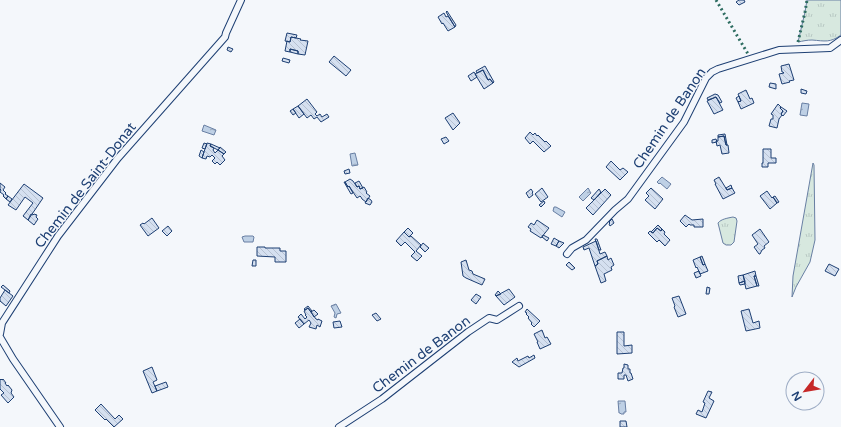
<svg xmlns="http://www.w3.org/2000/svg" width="841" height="427" font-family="'Varela Round',sans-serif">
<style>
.grass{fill:url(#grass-tufts);stroke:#687fa3}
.water{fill:url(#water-ripples);stroke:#687fa3}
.building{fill:url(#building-back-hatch);stroke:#1d3f73}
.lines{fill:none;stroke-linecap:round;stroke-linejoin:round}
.street-casing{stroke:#1d3f73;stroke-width:8}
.street{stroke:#f4f7fb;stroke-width:6}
.hedge{stroke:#2c6c60;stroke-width:3;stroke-dasharray:2 3;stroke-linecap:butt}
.labels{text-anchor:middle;stroke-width:3;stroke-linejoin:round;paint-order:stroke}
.street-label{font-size:14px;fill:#1d3f73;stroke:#f4f7fb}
</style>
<defs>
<pattern id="grass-tufts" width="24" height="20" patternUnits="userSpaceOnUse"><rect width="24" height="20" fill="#d7e8df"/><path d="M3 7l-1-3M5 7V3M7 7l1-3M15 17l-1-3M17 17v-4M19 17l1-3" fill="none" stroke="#b8c8c3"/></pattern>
<pattern id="water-ripples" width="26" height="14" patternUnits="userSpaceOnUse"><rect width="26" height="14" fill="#bed0e5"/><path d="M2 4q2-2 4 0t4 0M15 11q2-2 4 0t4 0" fill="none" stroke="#9aaabe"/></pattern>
<pattern id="building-back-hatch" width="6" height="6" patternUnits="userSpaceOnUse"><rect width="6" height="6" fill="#d5e0f0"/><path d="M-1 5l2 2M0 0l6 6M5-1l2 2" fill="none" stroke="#b6c1d1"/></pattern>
</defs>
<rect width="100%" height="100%" fill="#f4f7fb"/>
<path class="grass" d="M807,0H841V35C830,43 825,41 812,40C807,40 803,41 798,42L805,12Z
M813,163L814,165L815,240L810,262L796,287L792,297L793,276Z
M733,217L736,218L737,221L734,242L731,245H726L723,243L718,223C721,219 728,218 733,217Z"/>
<path class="water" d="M802,103L809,104L807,116L800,115Z
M204,125L216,130L214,135L202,131Z
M355,153L358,165L352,166L350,154Z
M662,177L671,184L667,189L660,183L659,184L657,182Z
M588,188L589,189V190L591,193L583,201L579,197Z
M554,207H556L565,212L562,217L553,211Z
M245,236H253L254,237L253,242H244L242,237Z
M336,304L341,313L337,314L336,318L334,317L335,313L331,306Z
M618,401H625L626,412H624V414H621L620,413H619Z"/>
<path class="building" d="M739,0H744L745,2L739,5L736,2Z
M447,11L456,25L455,27L446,12Z
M444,13L446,17L448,16L455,27L448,31L443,23L442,24L438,17Z
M287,33L297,35L296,38L291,37L290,42L285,41Z
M291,37L301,39L300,40L308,41L305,55L298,54V51L290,49V52L285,51L287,41L290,42Z
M228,47L233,49L231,52L227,50Z
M290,49L298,51V54L290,52Z
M334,56L351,70L346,76L329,62Z
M283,58L290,60L289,63L282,61Z
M789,64L794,80L789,81L790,82L782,84L779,74L784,73L783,72H782L781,66Z
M485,66L494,82L493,83L490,79L488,80L483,70L477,73L476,71Z
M483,70L488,80L490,79L493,83L484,89L475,74Z
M474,72L477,77L471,81L468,76Z
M770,83L776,84V89L769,87Z
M801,89L807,91L806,94L801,93Z
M746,90L750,99L752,98L754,103L741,109L738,102L741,101L738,94Z
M715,94L718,95L722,102L720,103L716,97L708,100L707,98Z
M739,96L741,101L738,102L736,98Z
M716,97L723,110L714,114L707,101Z
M307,99L317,112L315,114L317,116L320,114L322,117L327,114L329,117L321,122L317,117L314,119L311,115L307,118L298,106Z
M778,104L781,107L780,108L783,111L781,114L782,115L779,119L777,128L769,126L771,119H773V115L771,114Z
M298,106L304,114L299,118L293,109Z
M781,107L787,111L783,116L781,114L783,111L780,108Z
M293,109L296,113L293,115L290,111Z
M453,113L460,123L453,130L445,118Z
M530,132L533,135L535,133L537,136L538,135L545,142L546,141L551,146L544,152L533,141L530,144L525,138Z
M725,134L727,145H726L724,136L718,137V135Z
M724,136L726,145H728L729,153L722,154L720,145L717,146L716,141H718V137Z
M446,137L449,141L444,144L441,139Z
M716,139L717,142L712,143V140Z
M204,143L207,144L205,149L202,148Z
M207,143L211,144L210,146L214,148L213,150L215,153L218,150L224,154L222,156L225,160L220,165L217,162L215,164L212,161L215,158L212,155L210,157L207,156L206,159L202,158Z
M211,144L220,148L218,150L210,146Z
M220,147L226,152L224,154L218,150Z
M763,149H771V158H776V163H768V167H762V163H763Z
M201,150L204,152L202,158L199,156Z
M611,161L620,170L623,168L628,172L620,180L606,167Z
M349,169L350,173L345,174L344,171Z
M719,177L727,190L732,188L735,193L723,199L715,184H716L714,180Z
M350,179L353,181L357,187L359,186L360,189L364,187L367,192L366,193L370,196L366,202L362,199L361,197L360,196L357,198L349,186L348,187L345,182Z
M359,181L363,188L360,189L359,186L357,187L355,183Z
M344,182H345L348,187L349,186L353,193L351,194Z
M0,183L5,187L3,190L6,193L5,194L8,196L6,199L3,196L4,195L0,192L1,190L0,189Z
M24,184L43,198L28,220L23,216L33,203L25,197L16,210L8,205Z
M731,185L732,188L727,190L726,188Z
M542,188L548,197L541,202L535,194Z
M651,188L663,199L655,209L645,200L649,196L646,193Z
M531,189L533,192L532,193L533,195L529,198L526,193Z
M599,189L601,192L594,200L591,198Z
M605,189L611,195L593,215L586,208Z
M767,191L772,198L773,197L777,203L770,209L760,196Z
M8,196L12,199L10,202L6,199Z
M775,196L779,202L777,203L773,197Z
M368,198L371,200L372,202L370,205L365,203Z
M544,201L545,203L541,207L539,205Z
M31,214L33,215L34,214L37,215L36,217L38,219L34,225L28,220Z
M685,215L692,220L703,219V227H694V225H690L689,224L686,227L680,221Z
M152,218L159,228L148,236L140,225L143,223L144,224Z
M612,219L614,223L610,226L609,224L610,223L609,222Z
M537,220L549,228L541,238L530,231L531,229L528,227L531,223L534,225Z
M658,225L662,229L661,231L657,228L653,233L651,232Z
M168,226L172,231L167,236L162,231Z
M408,228L413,233L409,237L404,232Z
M657,228L661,231L662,229L665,232L664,234L670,240L665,246L659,240L657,242L648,233L650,231L653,233Z
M760,229L769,242L764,246L765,248L762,250L760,254H759L754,247L758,244L752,235Z
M404,232L409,237L411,236L421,245L416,251L422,256L417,261L411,256L415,252L405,242L401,246L396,241Z
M543,235L549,238L547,241L542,237Z
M554,238L559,241L556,246L551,244Z
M595,239H597L601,250H599Z
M559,241L564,243L559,248L556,246Z
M596,241L600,254L605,252L607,256L597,261L598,264L595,266L589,248L584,250L583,247Z
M423,243L429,248L425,252L420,247Z
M257,247H265V248H280V251H286V262H275V257L257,256Z
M607,256L608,260L611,258L614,265L611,267L612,270L604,274L606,281L601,283L595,266L598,264L597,261Z
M702,256L705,264L703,265L700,257Z
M700,257L703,265L705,264L708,271L700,274L697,267L696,268L693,260Z
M253,260H256V266H252Z
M466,260L469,270L472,271L473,274L485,279L482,285L466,278L463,276L461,262Z
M569,262L575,268L572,270L566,265Z
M829,264L839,269L835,276L825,271Z
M699,271L701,276L696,278L694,273Z
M755,271L756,276H754L757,286L746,289L743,275Z
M743,275L745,281L739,283L738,276Z
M754,276H756L759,286H757Z
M745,281V284L740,285L739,283Z
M3,285L10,291L9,293L1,287Z
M707,287L710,288L709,294H706Z
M509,289L515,297L504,305L496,296Z
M5,290L13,296L6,306L0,301V298Z
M498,291L501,294L496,296L495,295Z
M476,294L481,297L476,304L471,300Z
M679,296L686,314L678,317L674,307L675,306L672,298Z
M308,306L312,311L311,312L308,308L305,310L304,309Z
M308,308L316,319L318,320V319L322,321L320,327L317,325L316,329L309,327L311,323L309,320L304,324L298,317L301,314L305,319L307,317L305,315H306L304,311Z
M527,309L540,321L534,327L531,324L532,323L528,318L529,317L526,314L527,313L525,312Z
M749,309L753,323L759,321L760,328L746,331L741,311Z
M314,310L318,314L314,317L311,312Z
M376,313L381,319L377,321L372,315Z
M300,319L304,324L299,328L295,323Z
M340,321L342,327L334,328L333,322Z
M542,330L545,338L547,337L551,344L540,349L537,342H538L534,334Z
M617,332H624V346L632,345V353L617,354Z
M534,355L535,358L519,367L512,362L517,358L518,361L528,356L529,358Z
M624,364L628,365V369H630V373H631L633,379L628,381L626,375H624V379H618V373H622L623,368H624Z
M152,367L157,380L153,382L157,391L152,393L143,371Z
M1,379L2,380L3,379L6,383H5L7,386L8,385L12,390L11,393L14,397L8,403L1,395L4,393L0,389V380Z
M166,382L168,387L157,391L155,386Z
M708,391L712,392L709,398L714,401L706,418L696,414L698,410L702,412L705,403L703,402Z
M101,404L115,419L119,415L123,419L114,427L106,419L105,420L95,410Z
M620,421H626L627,427H620Z"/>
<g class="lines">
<g class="street-casing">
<path id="street" d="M567,254L572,248L586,240L615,210L628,199L684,122L706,78L712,72L718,69L779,50L830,48L841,40
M0,334L2,323L58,236L118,158L225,37L226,33L241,0
M0,337L13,359L60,427
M339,427L382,399L468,332L489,318L497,320L519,306"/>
</g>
<use href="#street" class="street"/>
<path class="hedge" d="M716,0L748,54
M798,42L805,12L807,0"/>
</g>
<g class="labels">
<g class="street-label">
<text transform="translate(669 118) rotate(-56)" y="5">Chemin de Banon</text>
<text transform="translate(85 185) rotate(-52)" y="5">Chemin de Saint-Donat</text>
<text transform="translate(421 354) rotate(-37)" y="5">Chemin de Banon</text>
</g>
</g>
<g transform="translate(805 391) rotate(239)"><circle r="19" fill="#f4f7fb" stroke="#9eadc5"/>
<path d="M0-3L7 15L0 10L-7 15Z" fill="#c62828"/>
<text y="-6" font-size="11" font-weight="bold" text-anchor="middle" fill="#1d3f73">N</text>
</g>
</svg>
